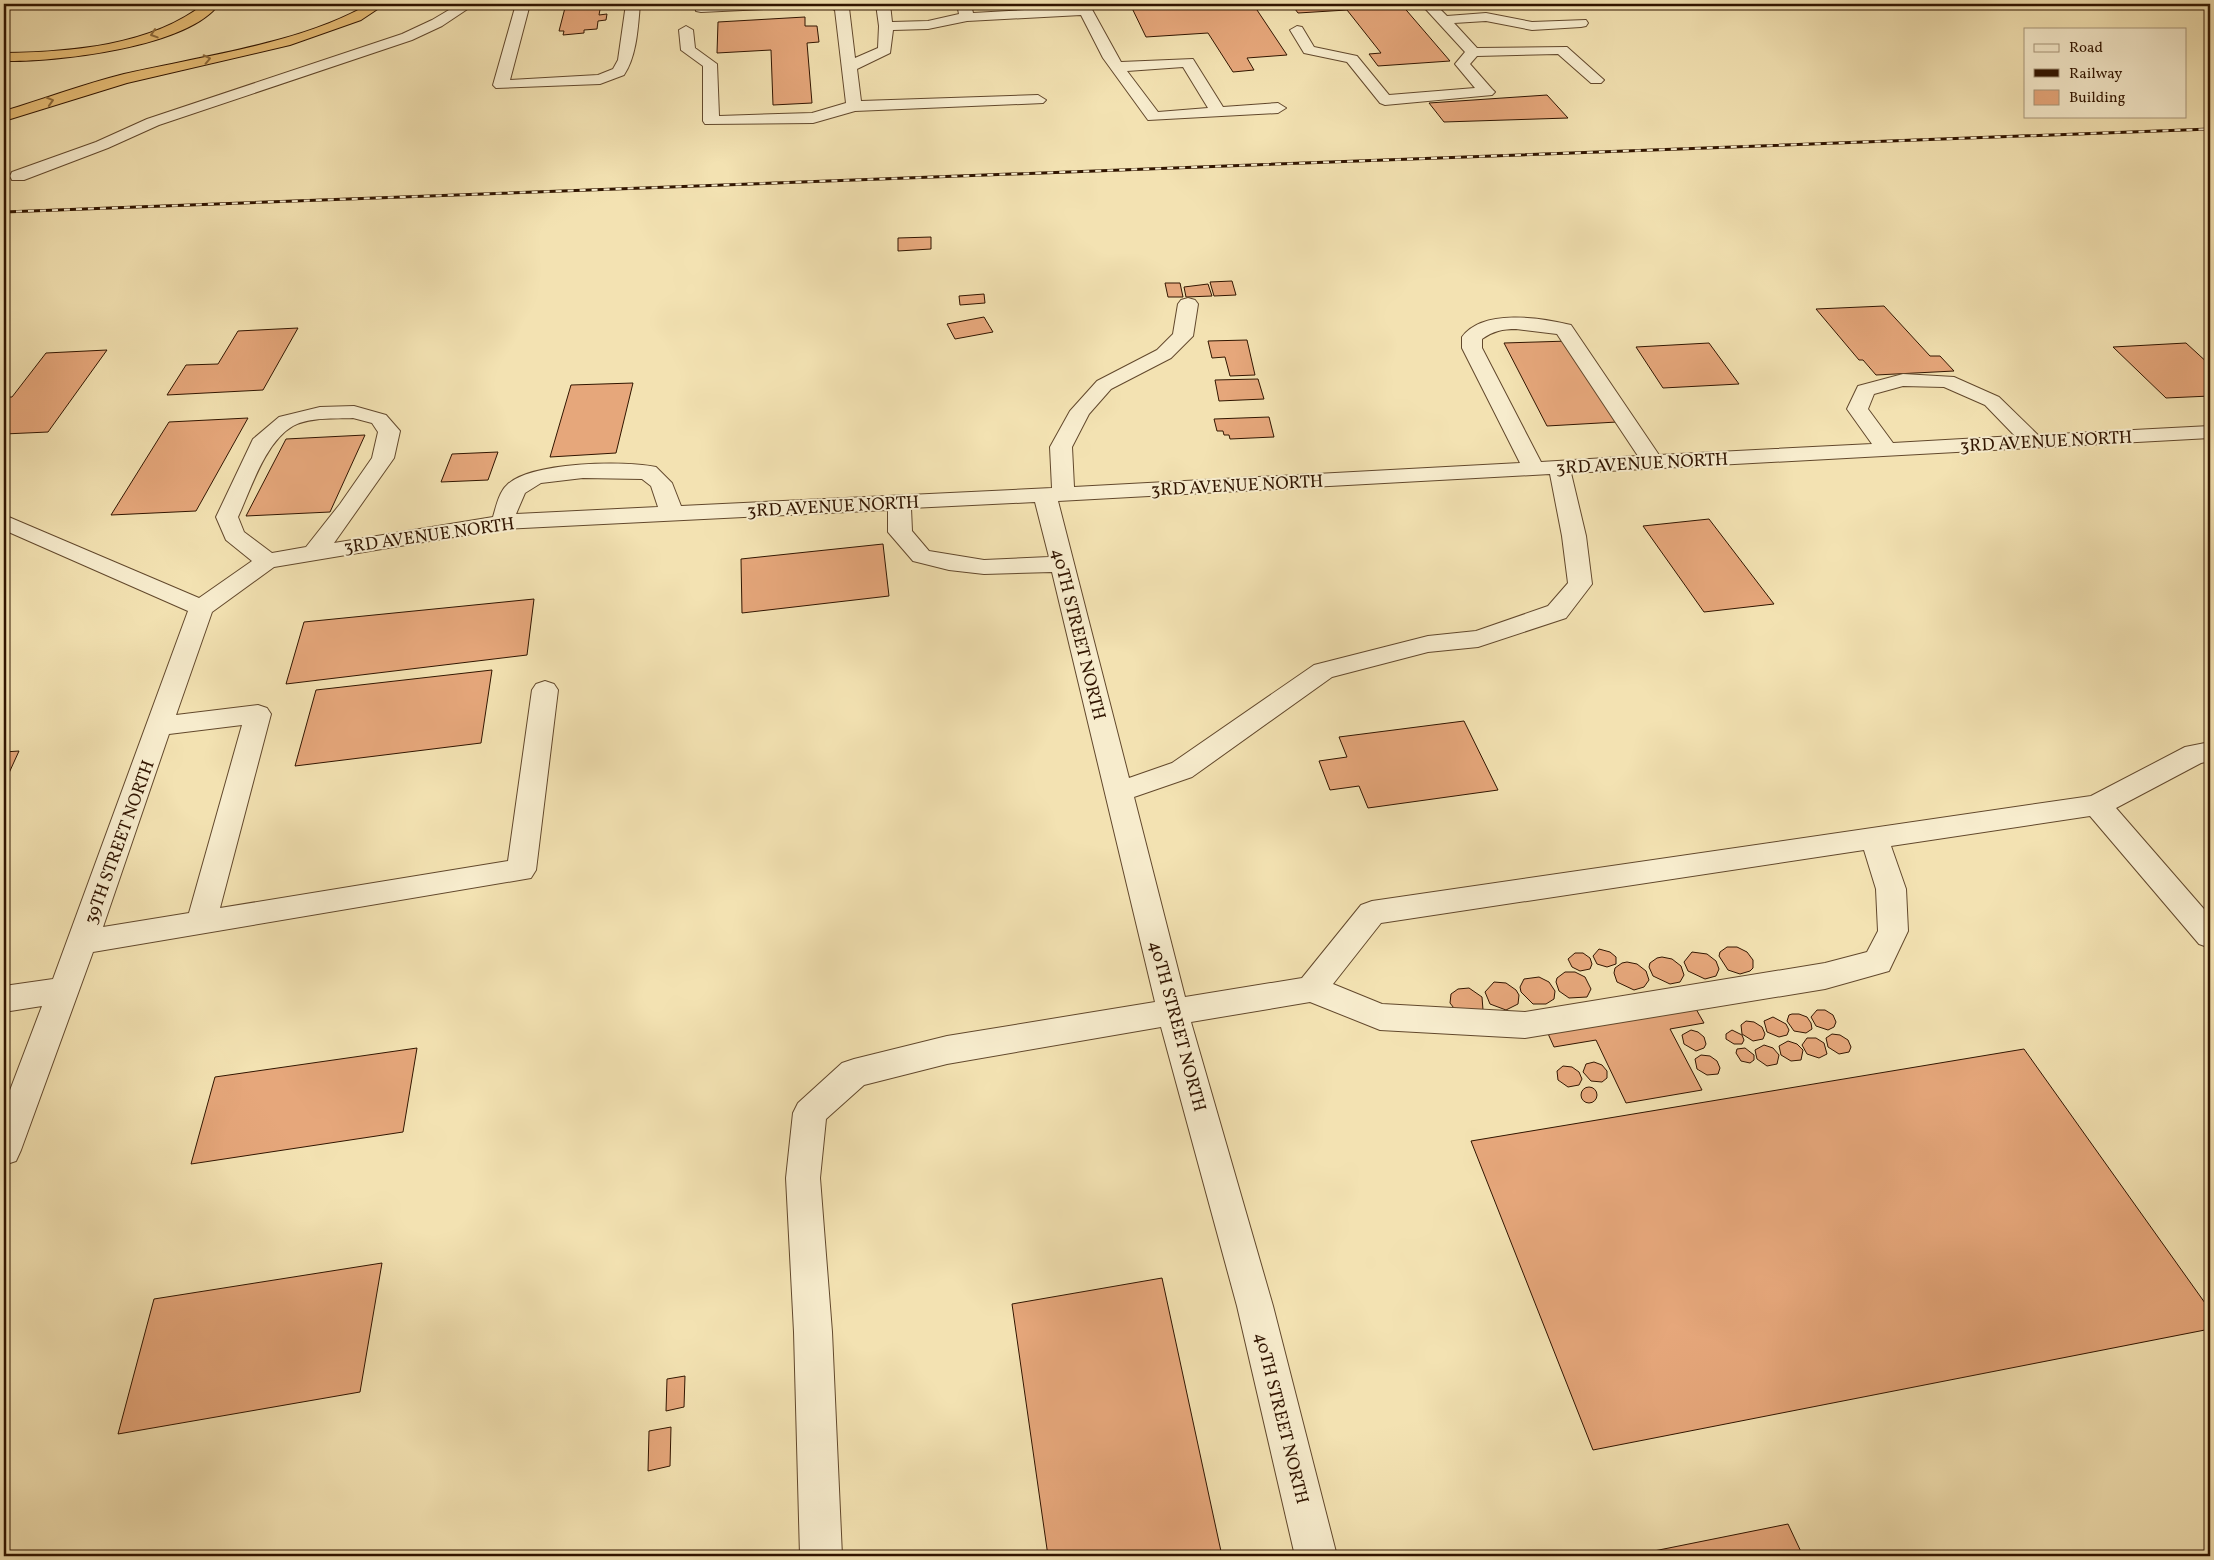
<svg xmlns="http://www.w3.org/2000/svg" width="2214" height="1560" font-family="Vollkorn,serif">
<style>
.building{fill:#e6a77b;stroke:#311500}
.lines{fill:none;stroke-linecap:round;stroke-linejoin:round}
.minor-casing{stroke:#62482c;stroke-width:2}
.highway-casing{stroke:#311500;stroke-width:2}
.minor{fill:#f7eccd;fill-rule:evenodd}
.highway{fill:#eac179;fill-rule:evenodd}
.rail-casing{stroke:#311500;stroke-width:3}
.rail{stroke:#f7eccd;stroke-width:2;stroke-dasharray:6;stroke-linecap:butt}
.oneway{stroke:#8e6b3c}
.labels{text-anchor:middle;stroke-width:4;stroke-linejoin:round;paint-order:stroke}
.street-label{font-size:18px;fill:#311500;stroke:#f7eccd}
</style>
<rect width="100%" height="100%" fill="#f3e2b2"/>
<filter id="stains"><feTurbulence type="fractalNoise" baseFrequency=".004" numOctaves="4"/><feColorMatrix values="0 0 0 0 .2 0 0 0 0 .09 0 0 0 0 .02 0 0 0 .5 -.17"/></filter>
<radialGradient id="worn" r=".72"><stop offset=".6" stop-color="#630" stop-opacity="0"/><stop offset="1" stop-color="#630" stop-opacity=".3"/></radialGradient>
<path class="building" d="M566,4H601L599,15L607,14L606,20L598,21L597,29L584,30V33L563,35L564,31H559Z
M1130,4H1401L1450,61L1378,66L1369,54L1381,53L1347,10L1298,13L1292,5L1255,7L1287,55L1247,58L1254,70L1233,72L1208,33L1146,37Z
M805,17V26H817L819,42L807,43L812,103L773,105L771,50L717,53L718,22Z
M1547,95L1568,118L1444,122L1429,103Z
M931,237V249L898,251V238Z
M1232,281L1236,295L1214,296L1210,282Z
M1165,283H1180L1183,297H1168Z
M1208,284L1212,296L1186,297L1184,287Z
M984,294L985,303L960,305L959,296Z
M1884,306L1930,356H1940L1954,371L1876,375L1863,360H1859L1816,309Z
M984,317L993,332L955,339L947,324Z
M298,328L263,390L167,395L186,365L218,364L238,331Z
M1247,340L1255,375L1230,376L1225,357L1212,358L1208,341Z
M1569,341L1617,422L1547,426L1504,343Z
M1709,343L1739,384L1663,388L1636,347Z
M2186,343L2210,365V396L2166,398L2113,347Z
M107,350L48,432L4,434V397H12L46,353Z
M1258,379L1264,399L1219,401L1215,380Z
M633,383L616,453L550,457L571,385Z
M1269,417L1274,437L1230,439L1229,435H1224L1223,431H1217L1214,419Z
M248,418L196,511L111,515L169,422Z
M365,435L330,512L246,516L286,439Z
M498,452L488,480L441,482L452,454Z
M1709,519L1774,604L1704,612L1643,526Z
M883,544L889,596L742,613L741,559Z
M534,599L527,655L286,684L304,622Z
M492,670L481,743L295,766L316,690Z
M1464,721L1498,790L1368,808L1359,786L1330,790L1319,761L1347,757L1339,737Z
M19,751L4,784V752Z
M1727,947H1737L1747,952L1753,960V968L1750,971L1740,974L1728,970L1719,956L1720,952Z
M1599,949L1610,952L1616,957V964L1607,967L1597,964L1593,956Z
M1692,952L1707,954L1716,961L1719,969L1716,976L1705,979L1688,971L1684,962Z
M1575,953H1583L1590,958L1592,964L1590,969L1580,971L1572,967L1568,959Z
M1662,957L1672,959L1681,966L1684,975L1680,982L1670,984L1653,976L1649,967L1650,963L1657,958Z
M1627,962L1637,964L1646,971L1649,980L1644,987L1634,990L1617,982L1614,973L1615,968L1622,963Z
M1565,972H1575L1585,977L1591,989L1587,997L1569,998L1559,991L1556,982L1557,978Z
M1539,977L1549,982L1555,991L1554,999L1546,1004H1533L1521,992L1520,987L1524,979Z
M1494,982L1506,983L1516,990L1519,995L1518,1004L1506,1010L1490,1004L1485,992Z
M1469,988L1482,997L1483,1010L1457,1012L1450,1003L1451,994L1458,989Z
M1688,995L1704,1023L1670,1029L1702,1090L1626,1103L1596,1040L1554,1047L1541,1018Z
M1817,1010H1825L1833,1015L1836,1022L1834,1027L1828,1030L1816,1026L1811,1017Z
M1792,1014H1799L1807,1017L1811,1023L1812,1029L1806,1033L1794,1031L1787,1021L1789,1015Z
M1773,1017L1786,1024L1789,1030L1787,1035L1779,1037L1767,1032L1764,1021Z
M1746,1021L1754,1022L1762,1027L1765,1034L1763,1039L1753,1041L1742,1034L1741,1025Z
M1691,1030L1698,1032L1704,1037L1706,1044L1704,1048L1696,1051L1684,1044L1682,1035Z
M1732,1030L1742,1035L1744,1040L1742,1044H1734L1726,1039V1034Z
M1832,1034L1840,1035L1848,1040L1851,1047L1849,1052L1839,1054L1828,1047L1826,1038Z
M1807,1038H1816L1824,1043L1827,1054L1819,1058L1807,1054L1802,1045Z
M1788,1041L1797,1044L1803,1050L1801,1060L1791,1061L1781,1055L1779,1046Z
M1764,1045L1773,1048L1779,1055L1777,1064L1767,1066L1757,1059L1755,1050Z
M417,1048L403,1132L191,1164L215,1077Z
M1745,1048L1754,1055V1060L1750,1063L1741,1061L1736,1053L1737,1049Z
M2024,1049L2210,1310V1329L1593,1450L1471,1141Z
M1701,1055L1710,1056L1717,1061L1720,1068L1718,1074L1707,1075L1697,1069L1695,1059Z
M1594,1062L1602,1065L1607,1071V1078L1602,1082L1591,1081L1583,1072L1586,1064Z
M1563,1066L1572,1067L1579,1072L1582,1079L1579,1085L1568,1087L1558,1080L1557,1071Z
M1581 1095a8 8 0 1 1 16 0a8 8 0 1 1-16 0Z
M382,1263L360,1392L118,1434L154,1299Z
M1162,1278L1222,1556H1048L1012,1304Z
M685,1376L684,1407L666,1411L667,1379Z
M671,1427L670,1466L648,1471L649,1431Z
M1788,1524L1803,1556H1629Z"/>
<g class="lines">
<g class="minor-casing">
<path id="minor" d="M459,4H475L442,26L412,40L159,125L108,148L24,180H12L10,176L12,172L96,142L147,119L402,34L432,20Z
M516,4H530L510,80L598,75L613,69L618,60L626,4H640C638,26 637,56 624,75L600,84L496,88L493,85Z
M695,4H792L785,8L701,12L696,11Z
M823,4H843L849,8L855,58L878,48L879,26L876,4H890L892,22L928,21L959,14L957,4H971L973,13L1077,7L1075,4H1089L1121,62L1193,59L1223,107L1278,103L1286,108L1278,113L1148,120L1103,58L1081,15L967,21L928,29L893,30L890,53L857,69L861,101L1038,95L1046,100L1043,103L855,111L813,123L705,124L703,121V66L681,50L679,30L686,26L693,30L695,48L717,64L719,116L812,113L846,103L835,10ZM1183,67L1208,108L1158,112L1127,71Z
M1421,4H1435L1447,16L1486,13L1532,22L1586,20L1588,23L1586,26L1581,27L1532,30L1486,21L1454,23L1477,48L1567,47L1604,80L1601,83H1591L1558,54L1477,56L1470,64L1492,89L1495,92L1492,95L1385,105L1380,103L1347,62L1304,53L1290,30L1297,26L1302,27L1314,47L1357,56L1389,95L1475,88L1455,64L1465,52Z
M1188,298L1195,300L1198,304L1193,336L1171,358L1111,389L1089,414L1072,447L1074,487L1520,463L1462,348V337C1483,308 1542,318 1571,325L1659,455L1872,444L1847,409L1858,386L1903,374L1954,377L1999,397L2038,435L2210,426V438L1571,473L1586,536L1592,584L1566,618L1478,647L1428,652L1332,677L1192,777L1134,797L1185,997L1302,978L1361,905L1372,901L2091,796L2185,747L2210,742V761L2201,763L2116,808L2210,916V948L2199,944L2090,816L1891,846L1906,889L1908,931L1889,971L1825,989L1525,1038L1380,1030L1310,1002L1191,1022L1273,1306L1337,1556H1295L1237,1306L1161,1027L947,1064L864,1085L826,1119L820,1178L832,1332L842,1556H800L794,1332L786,1178L793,1113L798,1103L842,1063L854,1059L947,1036L1155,1002L1052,572L984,574L949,570L913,561L888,532V510L502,529L274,567L212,612L176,715L258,705L267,708L271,714L220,908L508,861L532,690L536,684L545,681L554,684L558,690L536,870L531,878L93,952L21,1150L16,1161L4,1165V1106L42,1006L4,1012V986L53,979L188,611L4,530V515L199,598L252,561L226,540L216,517L253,439L279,417L320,407L354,406L386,415L400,431L394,458L334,543L493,517C496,507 499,492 507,485C529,462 626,460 656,467L672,483L681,506L1052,488L1050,447L1070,411L1097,381L1157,350L1173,334L1178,304L1181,300ZM1516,329L1557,334L1638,456L1541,462L1482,348V339C1493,331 1503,329 1516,329ZM1903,386L1944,387L1985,405L2015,436L1893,443L1868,409L1874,394ZM353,418L372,423L378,432L372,458L340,504L306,547L272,553L244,532L238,517C251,489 265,442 293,426C309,417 335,419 353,418ZM1550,474L1562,536L1568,583L1548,606L1476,631L1428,636L1314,665L1172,763L1129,778L1058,501ZM583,478L642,479L651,486L658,507L516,514L525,493L541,483ZM1035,502L1049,557L984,560L929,551L912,531L911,508ZM242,725L189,913L103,927L169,734ZM1864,850L1876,889L1878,931L1867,952L1825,963L1525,1012L1382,1004L1333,984L1381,923Z"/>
</g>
<g class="highway-casing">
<path id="highway" d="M204,4H219C187,48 55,62 4,61V53C69,52 151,46 204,4Z
M369,4H385L361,20L290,45L127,83L4,121V111C44,99 84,84 124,74C201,56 300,44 369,4Z"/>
</g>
<use href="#minor" class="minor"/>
<use href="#highway" class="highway"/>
<g class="rail-casing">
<path id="rail" d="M4,212L2210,129"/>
</g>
<use href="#rail" class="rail"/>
</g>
<defs><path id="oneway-chevron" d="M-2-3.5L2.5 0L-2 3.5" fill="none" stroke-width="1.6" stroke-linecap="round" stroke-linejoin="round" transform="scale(1.25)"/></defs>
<g class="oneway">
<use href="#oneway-chevron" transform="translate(154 34) rotate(162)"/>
<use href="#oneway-chevron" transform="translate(207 59) rotate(-12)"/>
<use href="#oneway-chevron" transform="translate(50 101) rotate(-17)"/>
</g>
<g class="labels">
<g class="street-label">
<text transform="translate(2046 441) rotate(-3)" y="6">3RD AVENUE NORTH</text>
<text transform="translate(1642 463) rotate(-3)" y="6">3RD AVENUE NORTH</text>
<text transform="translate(1237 485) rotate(-3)" y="6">3RD AVENUE NORTH</text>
<text transform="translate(833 506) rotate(-3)" y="6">3RD AVENUE NORTH</text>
<text transform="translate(429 535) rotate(-8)" y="6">3RD AVENUE NORTH</text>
<text transform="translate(1079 634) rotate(76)" y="6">40TH STREET NORTH</text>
<text transform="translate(119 842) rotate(-70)" y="6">39TH STREET NORTH</text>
<text transform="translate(1178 1026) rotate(75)" y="6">40TH STREET NORTH</text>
<text transform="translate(1282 1418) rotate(76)" y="6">40TH STREET NORTH</text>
</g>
</g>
<rect width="2214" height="1560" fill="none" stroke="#f3e2b2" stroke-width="20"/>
<rect x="5" y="5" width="2204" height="1550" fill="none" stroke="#311500" stroke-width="2.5"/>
<rect x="10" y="10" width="2194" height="1540" fill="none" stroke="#311500"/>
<rect x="2024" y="28" width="162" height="90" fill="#f7eccd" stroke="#a8967b"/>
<rect x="2034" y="44" width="25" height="8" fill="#f7eccd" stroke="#a8967b"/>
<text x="2069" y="52" font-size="15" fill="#311500">Road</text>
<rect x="2034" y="69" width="25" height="8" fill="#311500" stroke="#a8967b"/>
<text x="2069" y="78" font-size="15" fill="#311500">Railway</text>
<rect x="2034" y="90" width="25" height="15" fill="#e6a77b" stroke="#a8967b"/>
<text x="2069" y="102" font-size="15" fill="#311500">Building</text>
<rect width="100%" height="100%" filter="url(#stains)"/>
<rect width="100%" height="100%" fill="url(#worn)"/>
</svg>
